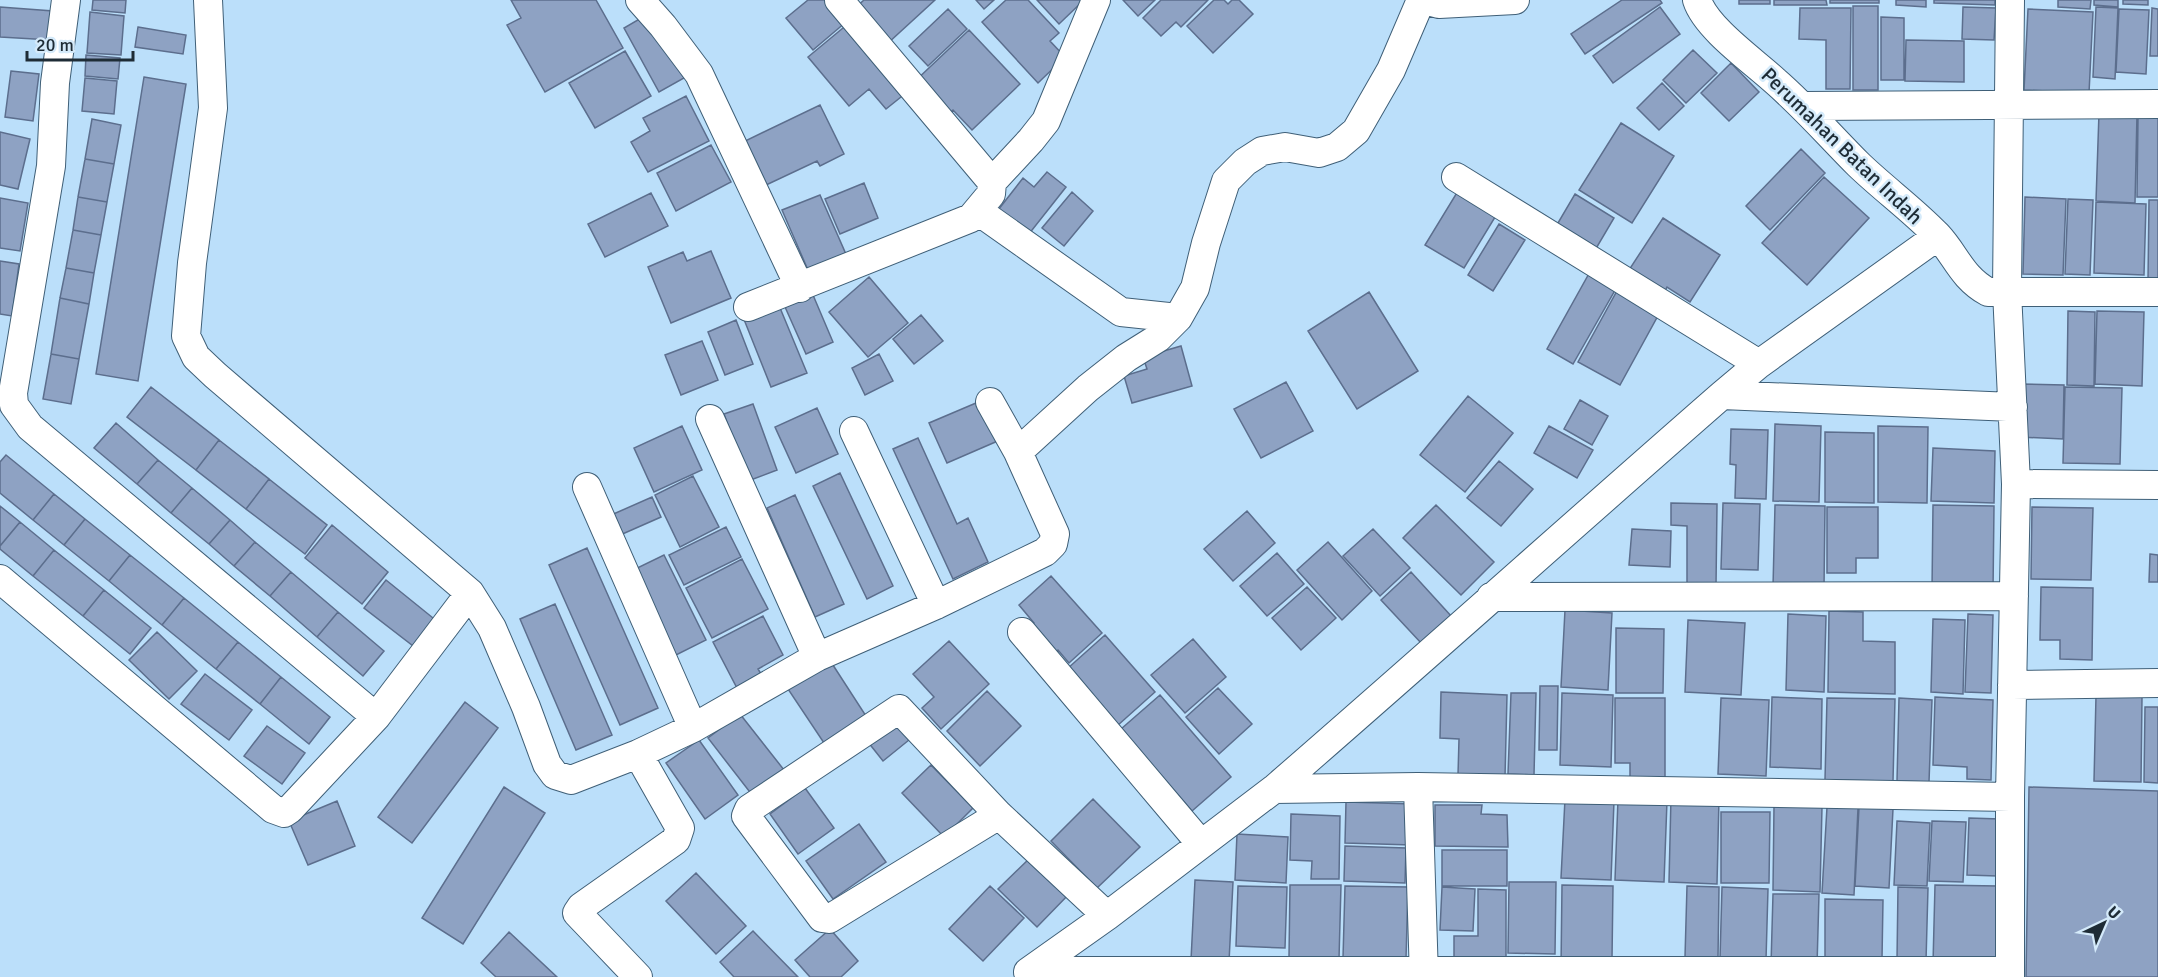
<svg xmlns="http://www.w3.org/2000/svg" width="2158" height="977" font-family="Signika,sans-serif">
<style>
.building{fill:#8ea2c3;stroke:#5c6e8d;stroke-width:1.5}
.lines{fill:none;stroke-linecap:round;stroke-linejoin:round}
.minor-casing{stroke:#3f5f77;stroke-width:30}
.minor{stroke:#fff;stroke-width:28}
.labels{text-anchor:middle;stroke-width:5;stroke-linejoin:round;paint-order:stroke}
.street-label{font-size:21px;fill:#1e2c36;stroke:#d4eafa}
</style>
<rect width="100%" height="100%" fill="#bbdffa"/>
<path class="building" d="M93,0H126L125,13L92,10Z
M511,0H596L623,48L545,92L507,25L521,18Z
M808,0H827L846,22L813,50L786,18Z
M864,0H935L887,44L854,9Z
M976,0H994L984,9Z
M1006,0H1028L1059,33L1050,41L1065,57L1038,83L982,22Z
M1037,0H1084L1059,24Z
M1123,0H1155L1138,16Z
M1161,0H1208L1181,27L1176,22L1161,36L1143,18Z
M1214,0H1224L1228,4L1232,0H1239L1253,14L1213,53L1187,26Z
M1622,0H1660L1662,3L1585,54L1571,34Z
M1739,0H1770V4H1739Z
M1774,0H1826L1827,5H1774Z
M1830,0H1879V3H1830Z
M1896,0H1926V7L1896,5Z
M1934,0H1995V5L1934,3Z
M2058,0H2091L2090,9L2058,7Z
M2094,0H2118V7L2094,5Z
M2123,0H2148V5L2123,4Z
M1853,6H1878V90H1853Z
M0,7L53,11L51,40L0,37Z
M1660,7L1680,34L1613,83L1593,56Z
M1963,7L1996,8L1994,40L1962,39Z
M2096,7L2118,8L2115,79L2093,77Z
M1800,8H1851L1850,89H1826V40L1799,39Z
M2152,8L2158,9V56H2150Z
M948,9L967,29L928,66L909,46Z
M2028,9L2093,12L2089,93L2024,90Z
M2119,9L2149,10L2146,74L2116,72Z
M90,12L124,16L121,55L87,53Z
M648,14L684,78L659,92L624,28Z
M1881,17L1904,18V80H1881Z
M849,23L906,93L886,109L869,89L849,106L808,57Z
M138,27L186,35L183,54L135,47Z
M969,30L1020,84L972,130L953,110L944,118L912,84Z
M1906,40L1964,41V82L1905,81Z
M1693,50L1717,73L1686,103L1663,80Z
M625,51L651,96L595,128L569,83Z
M86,55L120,58L118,79L85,76Z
M1731,63L1759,92L1729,121L1701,93Z
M11,71L39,74L33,121L5,117Z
M144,77L186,84L138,381L96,374Z
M85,78L117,81L114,114L82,111Z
M1662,83L1684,106L1659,130L1637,108Z
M686,96L709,141L648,172L631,142L650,131L643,118Z
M820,105L844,154L820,166L817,161L764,186L743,142Z
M2099,113L2137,114L2135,203L2096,201Z
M2138,118H2158V197H2137Z
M92,119L121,125L114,164L85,159Z
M1621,123L1674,156L1632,223L1579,190Z
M0,132L30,139L18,189L0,185Z
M711,145L731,182L676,211L657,173Z
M1801,149L1825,173L1770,230L1746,206Z
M85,159L114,164L107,202L78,197Z
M1047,172L1066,187L1025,239L995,214L1023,178L1034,187Z
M1824,177L1869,218L1807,285L1762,243Z
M864,183L878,218L840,234L825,199Z
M1461,186L1500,209L1464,268L1425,245Z
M1072,192L1093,211L1064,246L1042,228Z
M651,193L668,226L605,257L588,224Z
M1575,194L1614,218L1594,252L1555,228Z
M820,195L849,261L811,277L782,210Z
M78,197L107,202L101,235L73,230Z
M2025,197L2066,199L2063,275L2023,274Z
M0,198L28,203L20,251L0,248Z
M2068,199L2093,200L2090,275L2065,274Z
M2149,200H2158V281H2148Z
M2096,202L2146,204L2144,275L2094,273Z
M1663,218L1720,255L1690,302L1667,287L1662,297L1627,273Z
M1499,224L1525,240L1493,291L1468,275Z
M73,230L101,235L94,273L66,268Z
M711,251L731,298L671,323L648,267L683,252L687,261Z
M0,261L19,264L12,316L0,314Z
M66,268L94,273L89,304L60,298Z
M1591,270L1618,285L1573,364L1547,349Z
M869,277L908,323L868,357L829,312Z
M1618,289L1660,312L1620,385L1578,362Z
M1369,292L1418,371L1357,409L1308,331Z
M813,295L833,342L806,354L785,307Z
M60,298L89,304L79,359L51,354Z
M778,303L807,373L771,387L743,317Z
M2068,311L2095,312L2094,386L2067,385Z
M2097,311L2144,312L2142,386L2095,384Z
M921,315L943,341L914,364L893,339Z
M736,320L753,364L725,375L708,332Z
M702,341L718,380L681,395L665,355Z
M1181,346L1192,386L1132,403L1124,376L1147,369L1143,357Z
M51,354L79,359L71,404L43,399Z
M879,354L893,381L865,395L852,368Z
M1286,382L1313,431L1261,458L1234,409Z
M2020,384L2064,385L2063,439L2019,437Z
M151,387L219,440L196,470L127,417Z
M2065,387L2122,388L2120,464L2063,463Z
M1468,396L1513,433L1465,492L1420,455Z
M983,400L1000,440L947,463L929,423Z
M1580,400L1608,416L1592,445L1564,429Z
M753,404L777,470L748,481L724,414Z
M817,408L838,454L796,473L775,427Z
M116,423L158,460L137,484L94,448Z
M1775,424L1821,426L1819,502L1773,501Z
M682,426L702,470L654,492L634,448Z
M1549,426L1593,450L1577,478L1534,453Z
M1878,426L1928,427L1927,503L1878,502Z
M1731,429L1768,430L1766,499L1735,498L1736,465L1730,464Z
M1825,432L1874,433V503L1825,502Z
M918,438L957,524L968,518L988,562L953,579L893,449Z
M219,440L269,479L246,509L196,470Z
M1933,448L1995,451L1994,503L1931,501Z
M6,455L54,494L33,520L0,493V462Z
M158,460L192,488L171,513L137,484Z
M1499,461L1533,489L1501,526L1467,498Z
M840,473L893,586L867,599L813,486Z
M693,476L719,527L680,547L655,495Z
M269,479L327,525L305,554L246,509Z
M192,488L230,520L209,544L171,513Z
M54,494L85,519L64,545L33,520Z
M795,495L844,604L815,617L767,508Z
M652,497L661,517L618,536L609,516Z
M1671,503L1717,504L1716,587H1687V526L1671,525Z
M1723,503L1760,504L1758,570L1721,569Z
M1436,505L1494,562L1461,595L1403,538Z
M1775,505L1825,506L1824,588L1773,587Z
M1933,505L1994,506L1993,592L1932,590Z
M0,506L20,522L0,546Z
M1827,507H1878V558H1856V573H1827Z
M2032,507L2093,508L2091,580L2031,579Z
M1247,511L1275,543L1233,581L1204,549Z
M85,519L130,555L109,581L64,545Z
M230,520L255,542L234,566L209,544Z
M20,522L54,550L33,576L0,549V546Z
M332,525L388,572L362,604L305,558Z
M726,527L741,557L684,585L669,555Z
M1373,529L1410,568L1380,596L1343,556Z
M1632,529L1671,531L1670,567L1629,565Z
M255,542L291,572L270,596L234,566Z
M1328,542L1372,591L1342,620L1297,570Z
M587,548L658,708L620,725L549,565Z
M54,550L104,590L83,616L33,576Z
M1277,553L1304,584L1267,616L1240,586Z
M2150,554L2158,555V582H2149Z
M130,555L184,598L162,625L109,581Z
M664,555L706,640L674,656L631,571Z
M742,559L768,609L712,638L686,588Z
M291,572L338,612L317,637L270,596Z
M1411,572L1452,617L1422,644L1381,600Z
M1051,576L1102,633L1069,663L1058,650L1049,658L1026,631L1034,623L1019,605Z
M386,580L438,622L417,649L364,608Z
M1307,587L1336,618L1301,650L1272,618Z
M2041,587L2093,588L2092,660L2060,659V640H2040Z
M104,590L151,628L130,654L83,616Z
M184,598L238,642L216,669L162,625Z
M555,604L612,735L576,750L520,619Z
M1565,610L1612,613L1608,690L1561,687Z
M1829,611L1863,612V641L1895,642V694L1828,692Z
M338,612L384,651L363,676L317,637Z
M1788,614L1826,616L1824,692L1786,690Z
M1968,614L1993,615L1991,693L1965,692Z
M763,616L783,655L758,669L763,677L738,690L713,642Z
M1933,619L1965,620L1963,694L1931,692Z
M1688,620L1745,623L1741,695L1685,692Z
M1616,628L1664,629L1663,693H1616Z
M157,632L197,671L169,699L129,660Z
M1105,635L1155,692L1117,726L1067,669Z
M1193,639L1226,677L1185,713L1151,675Z
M949,641L989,684L941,729L922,708L934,697L913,674Z
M238,642L281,677L260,704L216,669Z
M831,662L866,716L824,743L788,689Z
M205,674L252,710L229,740L181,704Z
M281,677L330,717L309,744L260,704Z
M1540,686H1558L1557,750H1539Z
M1218,688L1252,724L1219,754L1186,717Z
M987,691L1021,726L980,766L947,731Z
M1441,692L1507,695L1505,777L1458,775L1459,739L1440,738Z
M1511,693H1536L1534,775L1508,774Z
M1562,693L1613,695L1611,767L1560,765Z
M1160,695L1231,777L1192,811L1121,729Z
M2096,696L2142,697L2141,782L2094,781Z
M1772,697L1822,699L1821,769L1770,767Z
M1935,697L1993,700L1991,780L1967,779V767L1933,765Z
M1615,698H1665V779H1630V763H1615Z
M1721,698L1769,700L1766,776L1718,774Z
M1827,698L1895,699L1893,781L1825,780Z
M1899,698L1932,700L1929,782L1897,781Z
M465,702L498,728L412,843L378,817Z
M2145,707H2158V783L2144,782Z
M740,714L788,775L756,800L708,738Z
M894,721L909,740L883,761L868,742Z
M267,726L305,753L282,784L244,756Z
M699,740L738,795L705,819L666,763Z
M931,765L973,808L944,837L902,793Z
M504,787L545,813L463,944L422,918Z
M2029,787L2158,791V977H2026Z
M805,788L834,828L798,854L770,814Z
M1671,797L1719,798L1717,884L1669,882Z
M1093,799L1140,847L1097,888L1051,841Z
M1565,799L1614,801L1611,880L1561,878Z
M1618,799L1667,801L1664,882L1615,880Z
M337,801L355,846L308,865L289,821Z
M1346,802L1413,804L1412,845L1345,843Z
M1435,805H1482L1481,814L1507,815L1508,847L1435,846Z
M1774,806L1822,807L1820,892L1773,890Z
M1827,807L1858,808L1854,895L1822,893Z
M1859,807L1893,809L1889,888L1855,886Z
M1721,812H1770L1769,883H1721Z
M1291,814L1340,816L1339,879H1311L1312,861L1290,860Z
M1969,818L2000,819L1997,876L1967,875Z
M1897,821L1930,823L1927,886L1894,885Z
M1932,821L1966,822L1963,882L1929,881Z
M859,824L886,862L833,899L806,861Z
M1237,834L1288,837L1286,883L1235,880Z
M1345,846L1406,848L1405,883L1344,881Z
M1442,850H1507V886H1442Z
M1033,855L1071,892L1037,927L998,889Z
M696,873L746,926L716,954L666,901Z
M1195,880L1233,882L1229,962L1191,960Z
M1509,882H1556L1555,954L1508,953Z
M1290,885H1341L1339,959L1289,957Z
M1562,885L1613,886L1612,959L1561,968Z
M1935,885L1998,886L1996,966L1933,964Z
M990,886L1024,918L983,961L949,929Z
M1238,886L1287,887L1285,948L1236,946Z
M1345,886L1408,887L1406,959L1343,958Z
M1687,886L1719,887L1718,958L1685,957Z
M1442,887L1475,889L1473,931L1440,930Z
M1722,887L1768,889L1766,960L1720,959Z
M1898,887L1928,888L1926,961L1897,960Z
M1478,889L1506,890V967L1454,966V936H1478Z
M1773,894H1819L1817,966L1771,965Z
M1825,899L1883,900L1882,959L1825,958Z
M830,929L858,961L841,977H810L795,960Z
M753,931L798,977H734L720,962Z
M509,932L557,977H496L481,963Z"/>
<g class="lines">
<g class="minor-casing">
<path id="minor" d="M66,0L55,83L51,166L13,393L14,405L30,427L376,717
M208,0L213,108L192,263L186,336L196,357L215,375L470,593L492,628L526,707L547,764L555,775L571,780L638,754L693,728L817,657L936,605L1045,552L1053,544L1055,534L1018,452L990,402
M640,0L663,26L699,74L800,288
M839,0L992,182
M1424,0L1439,4L1515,0
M1697,0C1706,28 1752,60 1775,81C1805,107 1831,137 1859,165C1884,189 1913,210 1937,235C1956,255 1961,277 1988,292H2158
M1804,106L2158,104
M1456,177L1759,364
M978,211L1121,312L1178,318
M748,307L971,218L991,194L992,182L1031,140L1046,121L1096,0
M1722,395L2013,407
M710,419L817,657
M854,431L936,605
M1018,452L1088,388L1126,358L1158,338L1178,318L1195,288L1206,243L1226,181L1245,162L1262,151L1285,147L1319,153L1337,147L1356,131L1391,70L1421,0
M2016,484L2158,485
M587,487L693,728
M0,579L273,809L284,813L290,809L376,717L470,593
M1491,597L2014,596
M1022,632L1201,844
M2012,685L2158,683
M638,754L680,828L676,840L581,907L577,913L638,977
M1418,787L2010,797
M1274,789C1424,659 1572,526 1722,395L1759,364L1938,236
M999,815L829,919L822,918L746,816L749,809L899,709L999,815L1107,916
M1030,971H2010
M1028,972L1107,916L1274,789L1418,787L1424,977
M2010,977V797L2016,484L2007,291L2010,0"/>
</g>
<use href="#minor" class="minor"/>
</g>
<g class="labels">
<g class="street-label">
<text transform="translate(1842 146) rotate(44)" y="7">Perumahan Batan Indah</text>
</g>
</g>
<g transform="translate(2104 923) rotate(44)" stroke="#d4eafa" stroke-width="4.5" paint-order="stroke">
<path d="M0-4.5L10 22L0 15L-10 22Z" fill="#1e2c36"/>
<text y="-9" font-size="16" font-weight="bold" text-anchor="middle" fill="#1e2c36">U</text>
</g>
<path d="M27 51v9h106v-9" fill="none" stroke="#1e2c36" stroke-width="3"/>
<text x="36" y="51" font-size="18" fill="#1e2c36" stroke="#d4eafa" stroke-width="4.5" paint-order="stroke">20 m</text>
</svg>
